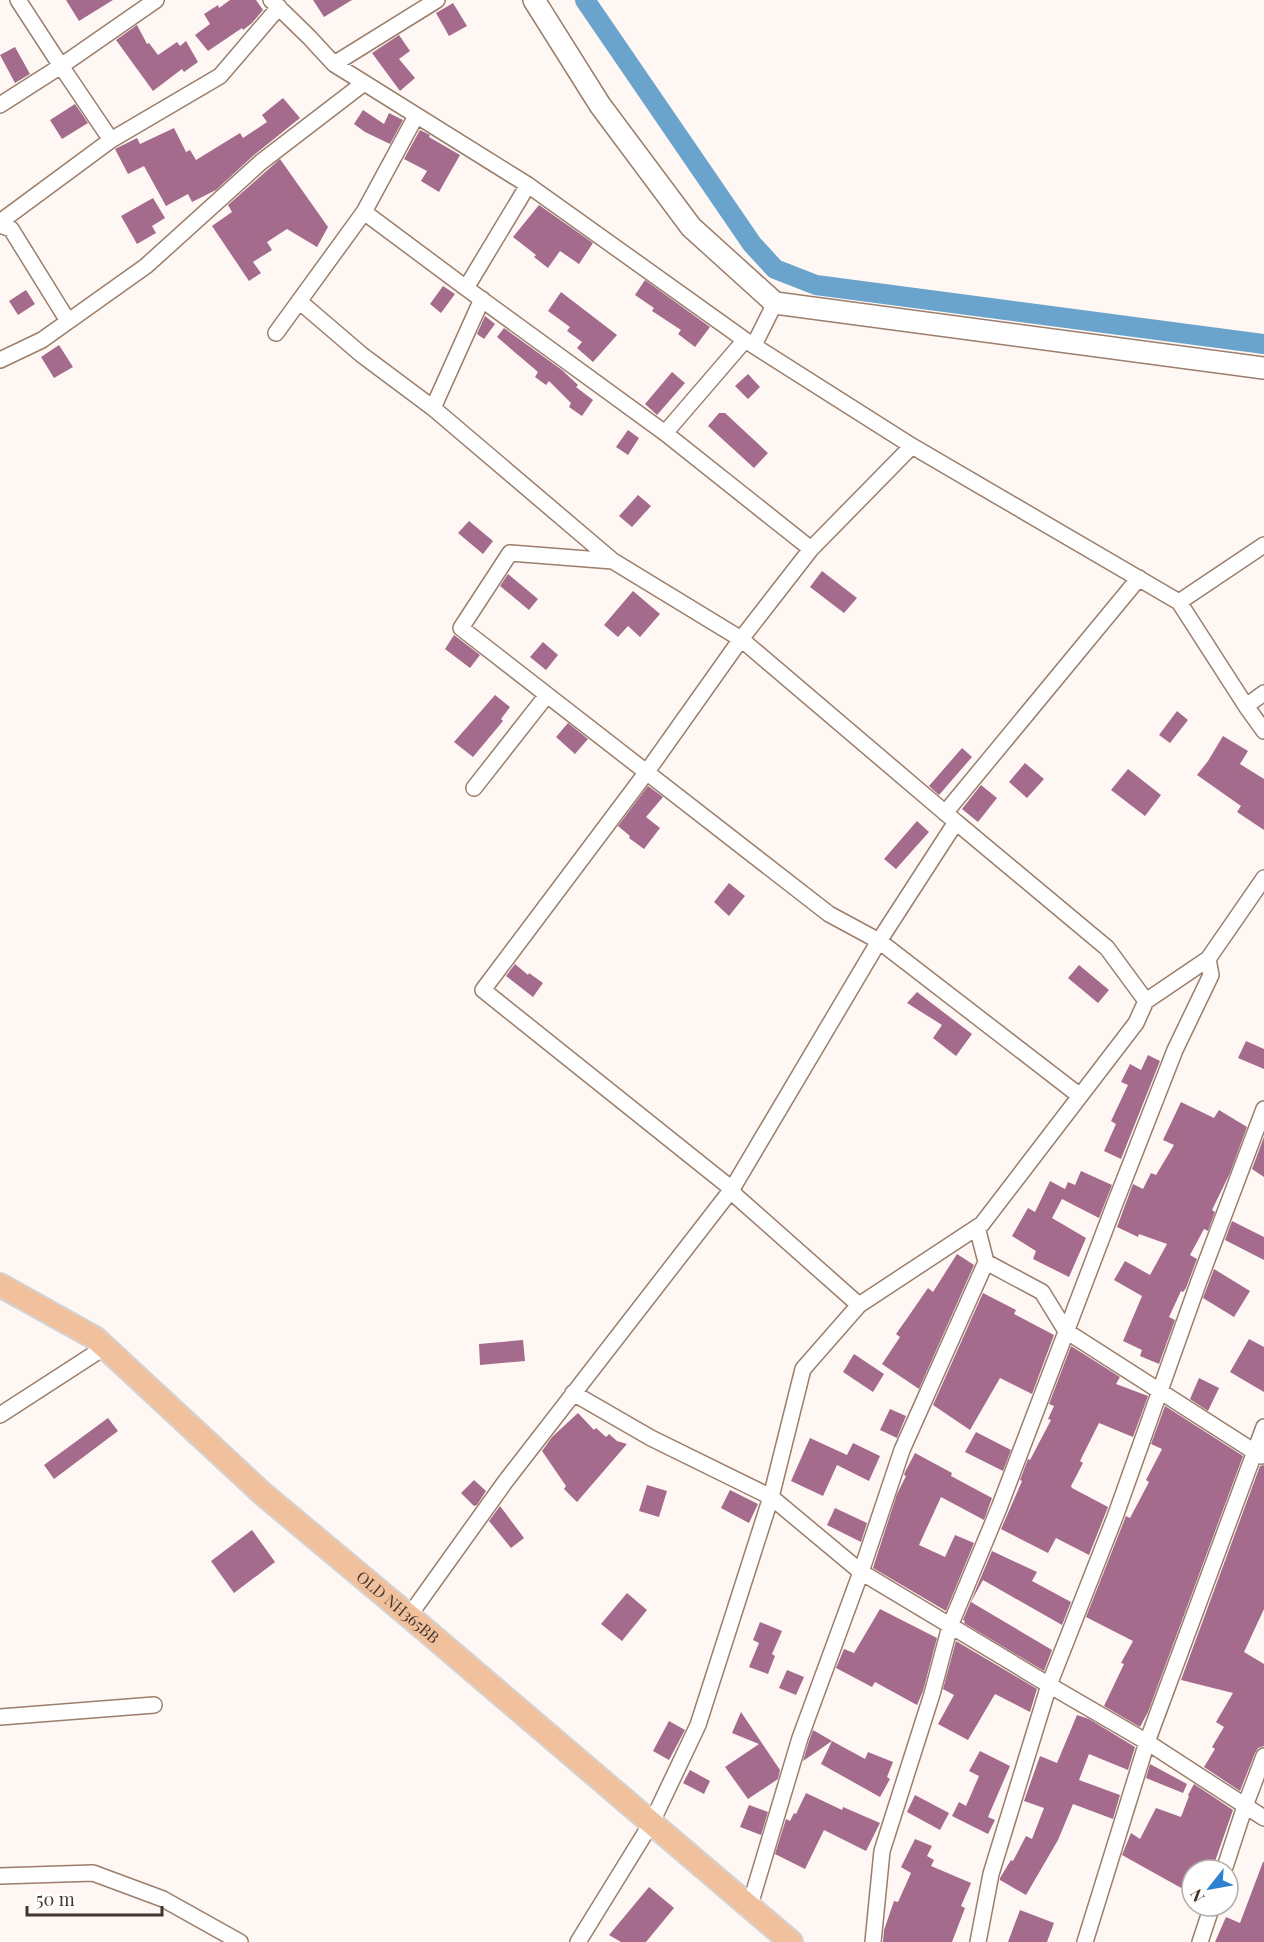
<svg xmlns="http://www.w3.org/2000/svg" width="1264" height="1942" font-family="'Playfair Display',serif">
<style>
.lines{fill:none;stroke-linecap:round;stroke-linejoin:round}
.canal{stroke:#6aa4cc;stroke-width:20}
.building{fill:#a46b8c}
.street-casing{stroke:#9b7e6b;stroke-width:18}
.secondary-casing{stroke:#9b7e6b;stroke-width:24}
.primary-casing{stroke:#d5d3d1;stroke-width:26}
.street{stroke:#fff;stroke-width:15}
.secondary{stroke:#fff;stroke-width:21}
.primary{stroke:#f1c19e;stroke-width:22}
.labels{text-anchor:middle;stroke-width:6;stroke-linejoin:round;paint-order:stroke}
.street-label{font-size:16px;fill:#42352d;stroke:#fff}
</style>
<rect width="100%" height="100%" fill="#fef7f3"/>
<g class="lines">
<path class="canal" d="M585,0L752,244L775,269L816,285L1264,344"/>
</g>
<path class="building" d="M66,0H113L79,21Z
M230,0H256L263,10L252,23L243,30L242,28L208,51L195,35L210,24L204,14L218,5L219,8Z
M313,0H352L324,17Z
M453,3L467,26L449,36L436,13Z
M137,25L147,44L149,43L158,55L177,42L180,46L186,41L198,62L184,72L182,69L153,91L116,40Z
M399,35L410,51L399,59L415,78L400,91L372,53Z
M15,47L30,74L15,83L0,55Z
M283,98L300,118L254,155L216,190L192,202L188,194L166,206L144,166L128,174L115,149L137,138L140,144L174,128L186,152L190,150L196,160L240,133L243,138L267,122L262,115Z
M75,104L88,123L62,139L50,120Z
M363,110L384,124L389,113L403,120L390,144L365,132L354,124Z
M420,130L430,135L429,137L460,155L439,192L421,181L427,171L404,159Z
M280,159L328,227L317,247L287,229L267,242L272,250L253,262L261,273L249,281L212,226L232,212L228,205Z
M153,198L165,218L152,226L156,233L137,244L121,216Z
M539,205L593,243L579,264L560,251L548,268L534,257L536,255L513,237Z
M645,280L710,327L695,347L678,334L681,330L652,311L654,308L635,295Z
M443,286L455,294L441,313L430,304Z
M26,290L35,304L18,315L9,301Z
M561,292L617,335L593,362L577,348L582,342L567,331L570,327L548,311Z
M485,316L495,324L484,339L477,334Z
M504,328L562,370L578,385L576,387L593,400L582,416L569,407L571,403L549,381L546,385L535,377L538,372L497,337Z
M59,345L73,367L54,378L41,357Z
M672,372L685,383L657,415L645,404Z
M748,374L760,387L748,399L735,386Z
M719,413H725L768,453L754,468L708,426Z
M628,430L639,438L628,455L616,447Z
M638,495L651,506L632,527L619,516Z
M469,521L493,541L483,554L458,533Z
M822,571L857,598L844,613L810,587Z
M508,574L538,599L529,610L500,586Z
M633,591L660,614L640,637L628,626L618,637L604,625Z
M454,635L480,655L470,668L445,649Z
M543,642L558,655L546,670L530,657Z
M495,695L510,707L501,719L503,721L473,757L454,742Z
M1177,711L1188,720L1170,743L1159,735Z
M568,723L588,739L575,754L556,737Z
M1223,736L1248,751L1240,764L1264,779V830L1237,812L1241,806L1197,775L1208,761Z
M962,748L972,757L939,795L929,786Z
M1025,763L1044,779L1027,798L1009,782Z
M1128,769L1161,795L1145,816L1111,790Z
M981,785L997,798L978,822L962,809Z
M648,786L663,797L646,817L660,828L644,849L629,838L630,836L618,826Z
M917,821L929,832L896,869L884,859Z
M729,883L745,896L729,916L714,902Z
M515,964L528,975L529,973L543,983L533,997L506,976Z
M1079,965L1109,990L1098,1003L1068,978Z
M917,992L972,1034L956,1056L933,1038L942,1025L907,1003Z
M1246,1041L1264,1049V1069L1238,1058Z
M1148,1055L1160,1061L1121,1159L1104,1151L1116,1124L1111,1121L1128,1085L1121,1082L1130,1064L1141,1070Z
M1181,1102L1214,1118L1219,1110L1247,1127L1230,1173L1212,1210L1215,1212L1208,1231L1204,1229L1190,1255L1197,1259L1186,1288L1183,1292L1181,1291L1169,1317L1175,1320L1159,1364L1140,1356L1142,1350L1123,1341L1142,1296L1114,1280L1125,1261L1150,1275L1167,1244L1139,1234L1138,1237L1117,1227L1133,1184L1143,1189L1151,1173L1156,1175L1174,1145L1163,1140Z
M1264,1137V1177L1252,1169Z
M1081,1171L1112,1185L1099,1218L1062,1199L1052,1218L1086,1238L1069,1277L1033,1259L1036,1251L1012,1236L1028,1208L1035,1212L1050,1181L1065,1189L1068,1182L1075,1185Z
M1232,1221L1264,1237V1260L1225,1240Z
M957,1254L974,1265L919,1389L882,1364L900,1337L896,1334L908,1317L928,1288L933,1292Z
M1214,1269L1250,1291L1234,1317L1203,1298Z
M983,1293L1016,1310L1014,1314L1054,1335L1032,1394L1000,1378L970,1430L933,1405Z
M1249,1339L1264,1347V1392L1230,1372Z
M523,1340L525,1361L480,1365L479,1344Z
M1071,1346L1120,1377L1116,1384L1148,1396L1133,1437L1099,1423L1080,1461L1083,1463L1071,1486L1072,1488L1108,1507L1089,1555L1056,1538L1048,1553L1001,1529L1022,1481L1020,1480L1028,1459L1030,1460L1051,1420L1048,1419L1054,1406L1049,1404Z
M854,1354L884,1374L873,1392L843,1372Z
M1199,1378L1219,1388L1208,1411L1190,1399Z
M1165,1406L1243,1456L1148,1712L1140,1727L1104,1706L1124,1664L1121,1663L1133,1641L1086,1617L1126,1516L1130,1518L1149,1482L1146,1480L1162,1449L1151,1444Z
M890,1409L906,1416L897,1438L880,1430Z
M578,1413L594,1430L596,1428L606,1437L609,1434L617,1441L627,1444L577,1502L564,1489L566,1486L542,1451L552,1437Z
M108,1418L118,1431L54,1479L44,1465Z
M976,1432L1011,1450L1003,1471L965,1452Z
M810,1438L847,1455L853,1443L880,1456L869,1481L837,1465L823,1496L791,1481Z
M915,1453L952,1473L951,1476L992,1498L984,1520L941,1497L919,1545L945,1557L955,1535L974,1543L946,1611L873,1568L897,1494L906,1476L904,1475L905,1472Z
M1264,1465V1609L1244,1652L1264,1664V1746L1258,1748L1255,1753L1240,1791L1204,1767L1215,1749L1212,1747L1224,1727L1216,1722L1233,1693L1181,1680L1260,1466Z
M474,1480L486,1491L477,1505L474,1506L461,1493Z
M647,1485L667,1491L659,1517L639,1511Z
M730,1490L758,1504L749,1523L721,1508Z
M500,1506L524,1538L511,1548L489,1521Z
M835,1508L867,1523L861,1542L827,1525Z
M252,1530L275,1562L234,1593L211,1561Z
M992,1551L1037,1572L1032,1581L1071,1602L1062,1625L983,1580L971,1602L1052,1650L1044,1671L964,1623L965,1621L963,1620Z
M627,1593L647,1610L622,1641L601,1624Z
M880,1609L937,1638L923,1691L917,1705L875,1682L872,1687L836,1668L844,1649L854,1653Z
M760,1622L782,1631L772,1654L775,1656L768,1674L749,1667L759,1643L753,1640Z
M956,1641L1037,1689L1030,1712L995,1694L968,1740L938,1724L954,1695L943,1689Z
M787,1670L804,1677L796,1695L779,1688Z
M741,1712L780,1770L778,1779L748,1799L725,1767L759,1744L732,1733Z
M1077,1715L1089,1719L1135,1747L1128,1770L1089,1754L1079,1780L1120,1795L1113,1819L1073,1804L1058,1840L1026,1895L1000,1880V1878L1011,1860L1013,1861L1026,1836L1032,1839L1044,1808L1024,1801L1040,1756L1057,1763Z
M669,1721L685,1730L669,1760L653,1751Z
M813,1730L832,1741L803,1761L809,1741Z
M832,1741L865,1759L868,1752L893,1762L887,1777L890,1779L880,1797L821,1764Z
M980,1751L1010,1766L988,1817L995,1820L988,1834L952,1816L959,1802L966,1806L979,1776L969,1771Z
M1150,1764L1187,1784L1183,1793L1146,1778Z
M690,1770L710,1781L704,1794L683,1783Z
M1194,1784L1233,1810L1212,1870H1192V1894L1122,1855L1131,1833L1140,1839L1156,1808L1181,1817L1189,1796L1188,1795Z
M806,1793L842,1810L843,1807L880,1823L866,1851L824,1830L805,1869L775,1854L786,1819L790,1821L794,1813L796,1814Z
M915,1795L949,1813L940,1830L907,1812Z
M749,1805L768,1812L761,1835L740,1827Z
M915,1839L932,1846L927,1856L934,1860L931,1866L971,1883L961,1906L965,1908L952,1942H883L884,1930L894,1901L898,1902L911,1873L901,1867Z
M1263,1862H1264V1942H1215L1226,1917L1240,1923Z
M649,1887L674,1908L646,1942H621L609,1935Z
M1020,1910L1054,1923L1047,1942H1008Z"/>
<g class="lines">
<g class="street-casing">
<path id="street" d="M18,0L61,66L156,0
M271,0L309,37L334,64L528,185L745,340L912,446L1179,602L1246,706L1264,731
M334,64L437,0
M0,105L61,66L111,140L220,76L279,7
M528,185L466,288L665,433
M364,212L466,288
M0,222L111,140
M0,225L11,229L68,321
M299,301L362,355L433,408L613,561
M276,333L364,212L416,116
M745,340L665,433L811,549
M754,345L775,303
M0,360L42,340L146,266L261,162L364,83
M433,408L482,299
M912,446L811,549L741,639L646,773L483,990L732,1189L879,941L956,822L1107,948L1146,1001
M1179,602L1264,545
M1246,706L1264,693
M474,788L547,695
M945,813L1139,578
M956,822L741,639L613,561L510,553L461,628L829,914L879,941L1080,1096
M977,1227L986,1262L1042,1292L1066,1331L1261,1456
M573,1393L651,1438L771,1497L861,1572L902,1450L986,1262
M0,1415L105,1347
M409,1616L505,1482L732,1189L736,1196L859,1305
M0,1717L154,1705
M1224,1870L1245,1806L1264,1756
M0,1876L93,1873L163,1899L240,1942
M750,1905L800,1738L861,1572L1049,1685L1115,1517L1199,1281L1264,1109
M578,1942L652,1822L698,1725L771,1497L803,1369L859,1305L982,1224L1136,1023L1146,1001L1208,959L1264,878
M873,1942L882,1851L932,1694L950,1626L999,1508L1114,1206L1175,1050L1211,975L1208,959
M978,1942L991,1874L1049,1685L1147,1742L1264,1818
M1085,1942L1147,1742L1264,1427
M1200,1942L1212,1906"/>
</g>
<g class="secondary-casing">
<path id="secondary" d="M534,0L600,105L691,227L775,303L1264,368"/>
</g>
<g class="primary-casing">
<g id="primary">
<path id="s1" d="M0,1285L95,1338L263,1494L409,1616L791,1942"/>
</g>
</g>
<use href="#street" class="street"/>
<use href="#secondary" class="secondary"/>
<use href="#primary" class="primary"/>
</g>
<g class="labels">
<g class="street-label">
<text dy="6" stroke="none"><textPath href="#s1" startOffset="514">OLD NH365BB</textPath></text>
</g>
</g>
<g transform="translate(1210 1888) rotate(239)"><circle r="28" fill="#ffffff" stroke="#b3aeab" stroke-width="1.5"/>
<path d="M0-4.5L10 22L0 15L-10 22Z" fill="#2d83d1"/>
<text y="-9" font-size="16" font-weight="bold" text-anchor="middle" fill="#42352d">N</text>
</g>
<path d="M27 1906v9h135v-9" fill="none" stroke="#42352d" stroke-width="3"/>
<text x="36" y="1906" font-size="18" fill="#42352d" stroke="#ffffff" stroke-width="4.5" paint-order="stroke">50 m</text>
</svg>
